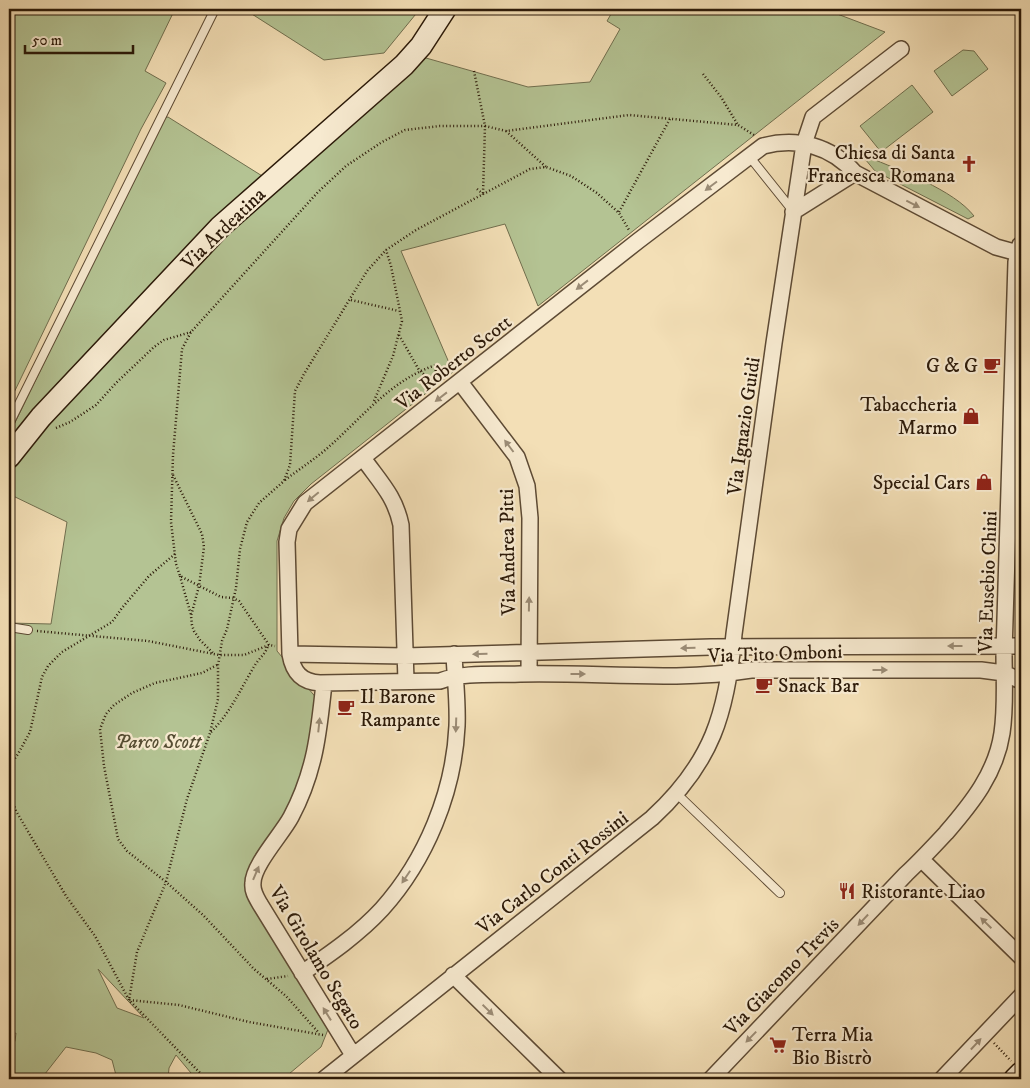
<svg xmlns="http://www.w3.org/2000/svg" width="1030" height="1088" font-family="'IM FELL DW Pica',serif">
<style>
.green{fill:#b4c393;stroke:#706e4e;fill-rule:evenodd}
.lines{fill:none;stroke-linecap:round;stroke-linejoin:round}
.lane-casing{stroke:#5d4a34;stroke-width:10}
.street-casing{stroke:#5d4a34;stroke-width:18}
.secondary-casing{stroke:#2b1908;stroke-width:24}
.path{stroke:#2b1908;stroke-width:2.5;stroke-dasharray:1 2.5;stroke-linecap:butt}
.lane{stroke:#f7ead0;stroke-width:8}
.street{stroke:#f7ead0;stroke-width:15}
.secondary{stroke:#f7ead0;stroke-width:21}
.oneway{fill:#9b8c76}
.labels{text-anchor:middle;stroke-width:4.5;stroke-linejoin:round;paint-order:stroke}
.poi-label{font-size:20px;fill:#2b1908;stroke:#f7ead0;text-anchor:end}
.street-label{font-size:20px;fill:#2b1908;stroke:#f7ead0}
.park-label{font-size:20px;font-style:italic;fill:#544c32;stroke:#f7ead0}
</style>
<rect width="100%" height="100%" fill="#f3dfb6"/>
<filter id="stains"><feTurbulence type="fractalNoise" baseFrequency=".004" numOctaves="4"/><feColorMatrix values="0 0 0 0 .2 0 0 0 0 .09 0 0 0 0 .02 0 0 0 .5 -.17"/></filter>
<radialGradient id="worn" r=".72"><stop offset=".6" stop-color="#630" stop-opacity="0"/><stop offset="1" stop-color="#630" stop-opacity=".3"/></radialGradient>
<path class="green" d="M9,9H175L145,71L166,83L141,129L9,403Z
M244,9H420L384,53L324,60Z
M614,9H824L885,32L538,306L505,224L401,251L453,372L311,484L294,501L284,518L277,541V651L318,700L316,726L298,791L247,892L253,907L329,1027L321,1047L283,1079H196L176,1055L169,1068L168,1079H117L112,1060L96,1053L66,1047L41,1079H9V1051L15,1041L16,1033L9,1035V623L51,624L67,522L9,494V476L47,420L224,234L426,58L528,87L590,82L620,29L607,21ZM98,969L144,1018L117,1008Z
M963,50L974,51L988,69L952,96L934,71Z
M912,85L933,112L881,152L860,126Z
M168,117L267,179L15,438L9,435L163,118Z
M868,157C899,170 954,190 974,216L968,219L875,171L865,159Z"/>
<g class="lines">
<g class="lane-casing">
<path id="lane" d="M749,156L793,211
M9,424L215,9
M9,627L28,630
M677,794L780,893"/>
</g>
<g class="street-casing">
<path id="street" d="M793,212L855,173
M460,382L517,457L527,486L530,518L529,674
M363,458C380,482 395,496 401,525L406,681
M1021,646L711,647L405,656L290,654C293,672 301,682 320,683L440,681C465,672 493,675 520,674C596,672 675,682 751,670H981L1004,673L1021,681
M290,654L287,542L289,529L305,503L638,241L763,146C798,137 831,146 855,173L996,247L1018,253
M324,683C319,732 315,772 291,817C282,834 253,865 253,883C252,891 256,897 260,904L353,1055
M922,860L1021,957
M302,973C330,954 359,934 382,909C426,860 454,792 457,726C458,702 455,678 454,654
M453,975L559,1079
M324,1079L652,818C712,763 727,713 734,634L774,343L804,144L813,117L901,49
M711,1079L906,874C920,861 933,847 946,833C972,803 996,773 1002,733C1006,706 1004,679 1004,652L1016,262L1020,245
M942,1079L1021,996"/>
</g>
<g class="secondary-casing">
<path id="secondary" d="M9,457L41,417L220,227L404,65L421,46L445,9
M1015,1079L1021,1073"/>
</g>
<path class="path" d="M474,71L485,126L506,131L629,115L738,125L754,135
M703,74L721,97L738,125
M506,131L546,167
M477,189L483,194
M619,212L671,117
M351,300L399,311
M399,335L419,370L435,384
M374,401L393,356L402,321L391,266L386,250
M56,428L70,422L96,405L116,383L154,347L164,340L191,332
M173,475L202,534L204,547L199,586L191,616L192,625L194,631L200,640L213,653
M285,480C301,468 318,457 332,444C364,415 393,379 436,365L435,382
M180,576L191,615
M37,631L148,641L219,655H244L269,645L275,646
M269,645L239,601L233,598L221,597L180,576L176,564L171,522L173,455L182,349L191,332L318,192L346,166L382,142L405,130L440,126H485L483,194
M217,665L202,673L155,683L132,693L114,705L106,714L100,729L104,766L118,839L127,851L166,882L203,915L254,969L286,996L319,1033
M211,732C231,712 241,688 255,665C259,658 266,654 268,645
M9,767L18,754L30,732L42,677L48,666L62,652L112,622L122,608L149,576L175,554
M9,790L16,811L66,896L95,936L129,1000L206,1079
M267,979L288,976
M323,1035L249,1022L179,1005L129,1000L137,952L166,882L187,799L210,733L218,699V665L222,641L227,629L236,588L240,549L247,522L259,503L284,481L290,465L295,391L304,374L367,271L386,250L416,230L530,169L546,167L571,176L597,193L619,213L629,230
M994,1043L1011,1061"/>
<use href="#lane" class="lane"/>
<use href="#street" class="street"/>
<use href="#secondary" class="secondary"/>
</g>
<defs><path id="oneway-solid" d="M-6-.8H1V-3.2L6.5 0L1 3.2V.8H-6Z" transform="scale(1.25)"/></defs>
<g class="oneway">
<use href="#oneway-solid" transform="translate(711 186) rotate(143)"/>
<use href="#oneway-solid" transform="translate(913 204) rotate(27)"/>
<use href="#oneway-solid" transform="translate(582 285) rotate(142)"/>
<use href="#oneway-solid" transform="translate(441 397) rotate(142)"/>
<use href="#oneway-solid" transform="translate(509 446) rotate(-127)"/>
<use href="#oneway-solid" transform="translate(313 497) rotate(140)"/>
<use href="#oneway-solid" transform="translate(529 604) rotate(-89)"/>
<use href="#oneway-solid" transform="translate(955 646) rotate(180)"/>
<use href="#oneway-solid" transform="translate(688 648) rotate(178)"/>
<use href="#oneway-solid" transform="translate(480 654) rotate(178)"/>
<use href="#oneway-solid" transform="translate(880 670)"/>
<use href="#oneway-solid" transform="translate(578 674)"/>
<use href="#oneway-solid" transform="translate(319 725) rotate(-84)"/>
<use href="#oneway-solid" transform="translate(456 725) rotate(92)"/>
<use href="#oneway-solid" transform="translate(256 873) rotate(-67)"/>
<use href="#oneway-solid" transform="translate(406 877) rotate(124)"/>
<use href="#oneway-solid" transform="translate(863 920) rotate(133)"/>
<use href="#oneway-solid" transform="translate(986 923) rotate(-136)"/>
<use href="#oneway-solid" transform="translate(488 1010) rotate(44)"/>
<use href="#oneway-solid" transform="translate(327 1014) rotate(-122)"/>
<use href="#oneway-solid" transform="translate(751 1037) rotate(134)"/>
<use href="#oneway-solid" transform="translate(976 1044) rotate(-47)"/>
</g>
<defs>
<g id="church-bare" transform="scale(1.35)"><path d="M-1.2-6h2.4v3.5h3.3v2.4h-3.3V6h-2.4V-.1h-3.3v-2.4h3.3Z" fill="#8f2418" stroke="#f7ead0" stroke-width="2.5" paint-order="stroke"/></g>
<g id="cafe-bare" transform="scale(1.35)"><path d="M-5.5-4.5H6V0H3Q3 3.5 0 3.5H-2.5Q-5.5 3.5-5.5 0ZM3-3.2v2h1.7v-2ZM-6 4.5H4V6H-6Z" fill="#8f2418" stroke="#f7ead0" stroke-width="2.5" paint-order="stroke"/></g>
<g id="shop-bare" transform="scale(1.35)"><path d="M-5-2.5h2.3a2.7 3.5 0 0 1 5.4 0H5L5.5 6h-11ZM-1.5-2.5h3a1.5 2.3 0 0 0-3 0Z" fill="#8f2418" stroke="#f7ead0" stroke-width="2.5" paint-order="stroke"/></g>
<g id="restaurant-bare" transform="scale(1.35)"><path d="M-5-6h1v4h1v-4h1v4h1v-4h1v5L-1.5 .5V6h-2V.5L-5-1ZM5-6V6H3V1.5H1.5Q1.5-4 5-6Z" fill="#8f2418" stroke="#f7ead0" stroke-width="2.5" paint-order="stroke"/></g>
<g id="supermarket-bare" transform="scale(1.35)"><path d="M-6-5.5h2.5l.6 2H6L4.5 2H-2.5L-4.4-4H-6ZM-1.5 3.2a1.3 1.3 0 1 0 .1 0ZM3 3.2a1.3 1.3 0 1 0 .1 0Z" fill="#8f2418" stroke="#f7ead0" stroke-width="2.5" paint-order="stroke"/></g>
</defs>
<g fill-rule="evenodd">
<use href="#church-bare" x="969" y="164"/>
<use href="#cafe-bare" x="992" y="365"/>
<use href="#shop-bare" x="971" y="416"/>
<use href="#shop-bare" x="984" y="482"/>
<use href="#cafe-bare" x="764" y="685"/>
<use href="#cafe-bare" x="346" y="707"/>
<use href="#restaurant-bare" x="847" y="891"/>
<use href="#supermarket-bare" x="778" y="1045"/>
</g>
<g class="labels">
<g class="poi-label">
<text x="955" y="159">Chiesa di Santa<tspan x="955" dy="23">Francesca Romana</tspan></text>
<text x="978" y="372">G &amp; G</text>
<text x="957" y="411">Tabaccheria<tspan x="957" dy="23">Marmo</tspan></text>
<text x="970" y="489">Special Cars</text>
<text x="778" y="692" text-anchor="start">Snack Bar</text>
<text x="360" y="703" text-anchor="start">Il Barone<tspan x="360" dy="23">Rampante</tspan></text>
<text x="861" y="898" text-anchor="start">Ristorante Liao</text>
<text x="792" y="1041" text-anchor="start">Terra Mia<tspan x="792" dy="23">Bio Bistrò</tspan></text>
</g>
<g class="street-label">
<text transform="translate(223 228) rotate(-44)" y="7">Via Ardeatina</text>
<text transform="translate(453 362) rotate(-38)" y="7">Via Roberto Scott</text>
<text transform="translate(743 426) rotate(-82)" y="7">Via Ignazio Guidi</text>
<text transform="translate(507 552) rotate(-91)" y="7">Via Andrea Pitti</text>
<text transform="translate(987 582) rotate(-88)" y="7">Via Eusebio Chini</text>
<text transform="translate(775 653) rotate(-2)" y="7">Via Tito Omboni</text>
<text transform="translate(552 872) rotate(-38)" y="7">Via Carlo Conti Rossini</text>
<text transform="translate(317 957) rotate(59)" y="7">Via Girolamo Segato</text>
<text transform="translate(781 976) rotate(-46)" y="7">Via Giacomo Trevis</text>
</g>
<g class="park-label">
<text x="158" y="748">Parco Scott</text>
</g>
</g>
<rect width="1030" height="1088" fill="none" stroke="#f3dfb6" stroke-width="30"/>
<rect x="10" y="10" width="1010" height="1068" fill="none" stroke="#2b1908" stroke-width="2.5"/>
<rect x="15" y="15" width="1000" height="1058" fill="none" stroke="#2b1908"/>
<path d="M25 45v8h108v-8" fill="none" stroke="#2b1908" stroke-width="2.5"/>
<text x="32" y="45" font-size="15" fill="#2b1908" stroke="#f7ead0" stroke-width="4" paint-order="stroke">50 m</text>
<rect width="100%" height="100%" filter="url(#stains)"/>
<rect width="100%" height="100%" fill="url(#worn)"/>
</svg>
